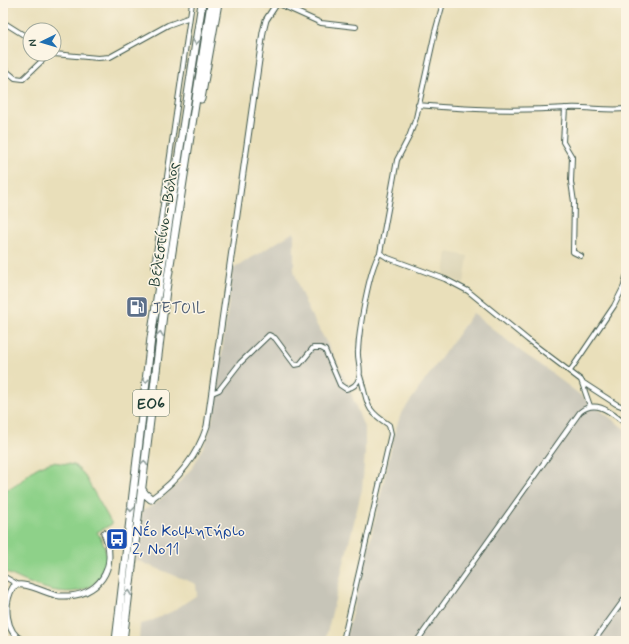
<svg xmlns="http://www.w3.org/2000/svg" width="629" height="644" font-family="Mynerve,sans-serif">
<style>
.built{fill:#d9d2b2}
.industrial{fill:#c7c5b8}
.green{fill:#8ed189;stroke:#56875e}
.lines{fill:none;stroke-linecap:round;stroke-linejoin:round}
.minor-casing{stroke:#3d5548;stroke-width:6}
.tertiary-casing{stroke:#3d5548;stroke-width:7}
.trunk-casing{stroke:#3d5548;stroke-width:9}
.minor{stroke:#fff;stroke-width:4}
.tertiary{stroke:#fff;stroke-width:5}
.trunk{stroke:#fff;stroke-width:7}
.oneway{stroke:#8f9e9a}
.labels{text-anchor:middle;stroke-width:3;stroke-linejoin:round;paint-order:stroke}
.shield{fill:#fcf5e5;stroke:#617469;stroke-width:1}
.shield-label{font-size:15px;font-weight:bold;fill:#1f3d34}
.street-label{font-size:16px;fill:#1f3d34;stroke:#fcf5e5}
.service-label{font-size:16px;fill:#4e5e75;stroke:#fcf5e5;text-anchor:start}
.transit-label{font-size:16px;fill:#164399;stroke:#fcf5e5;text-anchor:start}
</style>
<rect width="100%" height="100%" fill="#fcf5e5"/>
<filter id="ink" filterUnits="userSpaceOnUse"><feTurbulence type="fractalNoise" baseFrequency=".025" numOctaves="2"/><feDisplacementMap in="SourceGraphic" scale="8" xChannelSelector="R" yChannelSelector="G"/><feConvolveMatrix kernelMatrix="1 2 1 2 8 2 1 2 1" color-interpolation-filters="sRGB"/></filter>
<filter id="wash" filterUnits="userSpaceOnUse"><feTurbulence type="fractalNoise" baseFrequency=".012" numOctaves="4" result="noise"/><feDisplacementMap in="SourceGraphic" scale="16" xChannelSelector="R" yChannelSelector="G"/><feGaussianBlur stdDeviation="0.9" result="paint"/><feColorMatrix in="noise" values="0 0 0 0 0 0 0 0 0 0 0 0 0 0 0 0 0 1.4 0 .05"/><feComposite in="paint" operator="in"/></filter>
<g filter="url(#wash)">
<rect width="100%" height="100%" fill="#e9dfba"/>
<path class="built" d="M447,252L468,256L464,284L444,275Z"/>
<path class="industrial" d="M294,232V270L299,288L310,313L333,354L349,388L365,430V454L362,489L325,641H139L140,624L149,622L173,611L197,595L196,584L136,560L142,510L152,506L174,488L193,467L207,439L214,412L233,269Z
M473,313L523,353L541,365L626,430V641H345L371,537L395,431L401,414Z"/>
<path class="green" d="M53,462L74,465L83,473L112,524L97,532C104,543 108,553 106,567C105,574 100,579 94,584C68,603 28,583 3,571V490C18,488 23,477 35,469C41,465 47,464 53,462Z"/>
</g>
<g filter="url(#ink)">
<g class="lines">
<g class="minor-casing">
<path id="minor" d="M277,3L321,23L356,27
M443,3L435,32L416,118L409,137L397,160L380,253L388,258L445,279L468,291L528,340L581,380L590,406
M3,22L30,39
M54,54L98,58L110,57L168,25L190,17
M3,68L15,78L23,79L49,54
M418,105C468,110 518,111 568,108C587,107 606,111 626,109
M565,108L563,142L572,157L571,182L574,202L573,252L581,256
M154,267L192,3
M570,371L614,306L624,286L626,277
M582,382L616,404L626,408
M212,393L219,390L240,363L269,335L275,338L295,365L300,364L313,348H321L325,350L340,385L346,389C352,388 357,385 359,378C362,370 357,359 358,351C359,330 369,268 380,253
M3,576L17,584
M343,641L391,434L389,425C363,408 369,404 360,376
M417,641L580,412C597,398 612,414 626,424
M594,641L626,597"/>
</g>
<g class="tertiary-casing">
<path id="tertiary" d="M151,499C178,480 197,457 207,426L263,32L266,20L277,3
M23,641C5,632 3,604 13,587C23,579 47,595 60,596C99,598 119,568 104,533"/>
</g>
<g class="trunk-casing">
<path id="trunk" d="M201,99L218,3
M141,488L145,494L151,499
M116,641L151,338L202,3
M123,641L166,290L211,3"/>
</g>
<use href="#minor" class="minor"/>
<use href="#tertiary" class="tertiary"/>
<use href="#trunk" class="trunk"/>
</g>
<defs><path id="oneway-chevron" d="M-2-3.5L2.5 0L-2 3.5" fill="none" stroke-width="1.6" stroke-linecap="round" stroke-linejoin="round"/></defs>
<g class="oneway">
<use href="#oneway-chevron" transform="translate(196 42) rotate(99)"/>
<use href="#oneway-chevron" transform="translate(160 334) rotate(-83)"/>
<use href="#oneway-chevron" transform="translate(146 380) rotate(97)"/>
<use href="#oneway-chevron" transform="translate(144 463) rotate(-83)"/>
<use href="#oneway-chevron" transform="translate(131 509) rotate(97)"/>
<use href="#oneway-chevron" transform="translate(128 593) rotate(-83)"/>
</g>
</g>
<defs>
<g id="fuel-square" transform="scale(1.15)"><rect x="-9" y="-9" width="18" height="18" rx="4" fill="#5c6f8a" stroke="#fcf5e5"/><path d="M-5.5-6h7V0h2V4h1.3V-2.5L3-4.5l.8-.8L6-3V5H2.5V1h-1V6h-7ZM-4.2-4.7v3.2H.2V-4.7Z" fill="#fff"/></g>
<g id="bus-square" transform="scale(1.15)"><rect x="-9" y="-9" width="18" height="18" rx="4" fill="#1a4fb4" stroke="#fcf5e5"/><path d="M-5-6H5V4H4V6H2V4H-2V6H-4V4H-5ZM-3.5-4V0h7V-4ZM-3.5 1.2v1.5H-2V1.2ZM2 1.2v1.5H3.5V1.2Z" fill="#fff"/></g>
</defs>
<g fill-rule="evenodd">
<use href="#fuel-square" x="137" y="307"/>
<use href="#bus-square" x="117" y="539"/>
</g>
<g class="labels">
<rect class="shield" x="133" y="390" width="36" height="26" rx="3"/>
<g class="shield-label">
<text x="151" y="408">ΕΟ6</text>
</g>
<g class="street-label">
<text transform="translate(163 224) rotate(-81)" y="6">Βελεστίνο - Βόλος</text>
</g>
<g class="service-label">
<text x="152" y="313">JETOIL</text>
</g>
<g class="transit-label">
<text x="132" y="536">Νέο Κοιμητήριο<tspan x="132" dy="18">2, Νο11</tspan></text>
</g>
</g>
<rect width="629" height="644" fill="none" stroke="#fcf5e5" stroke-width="16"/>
<g transform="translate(42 42) rotate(265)"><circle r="19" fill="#fcf5e5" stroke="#a4ab9e"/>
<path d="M0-3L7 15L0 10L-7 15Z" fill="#1f6fb2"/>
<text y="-6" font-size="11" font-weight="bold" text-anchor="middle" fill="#1f3d34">N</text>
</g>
</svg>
